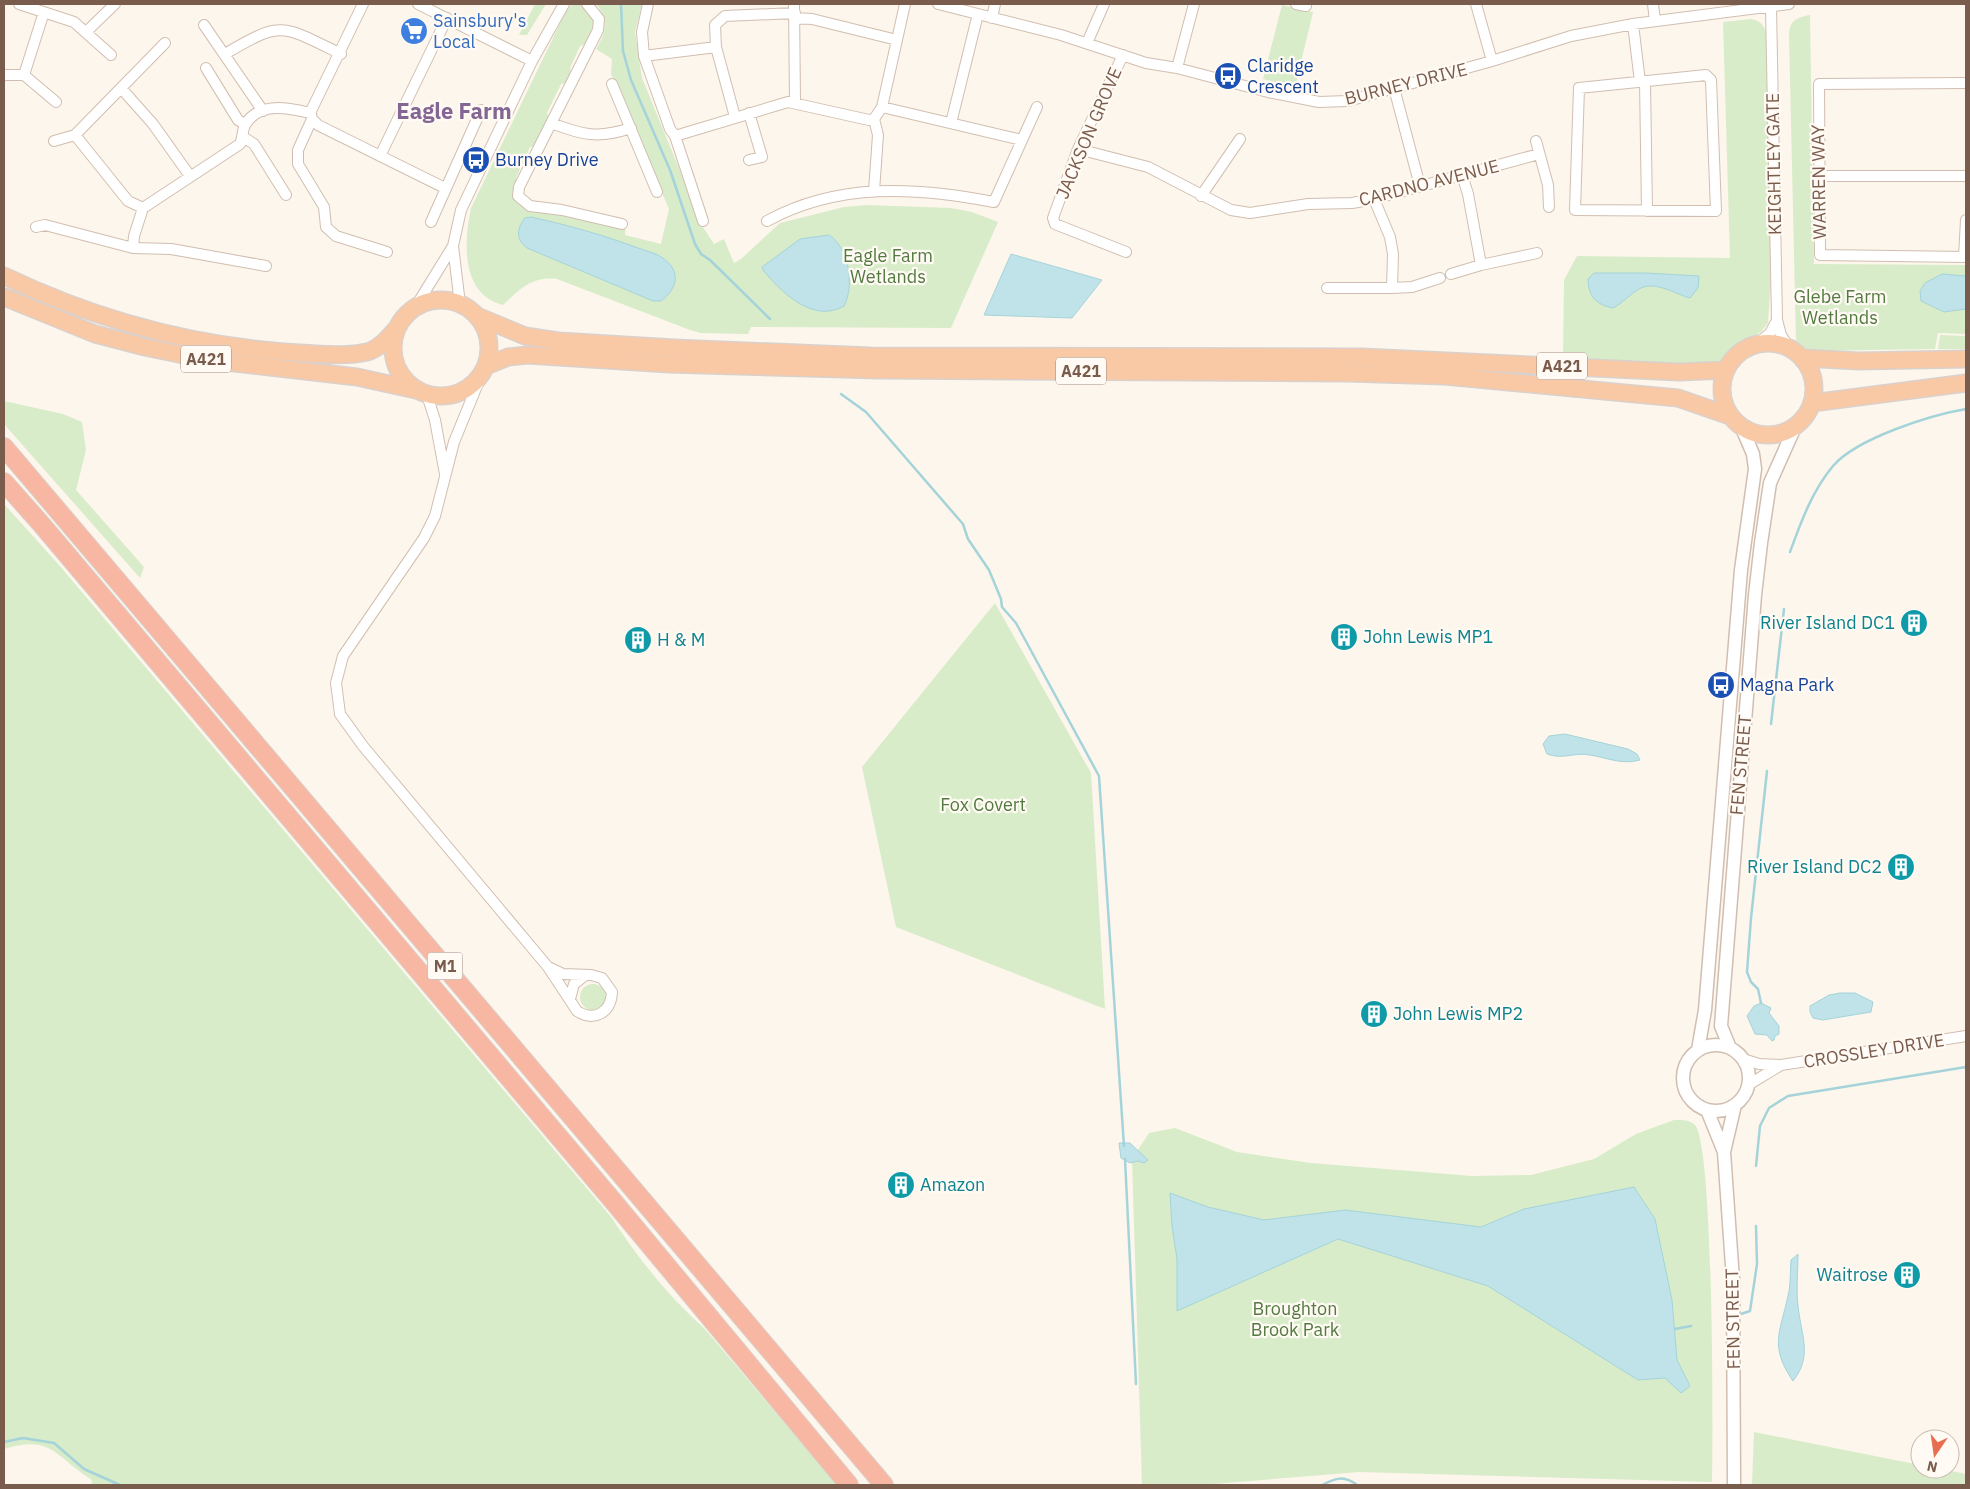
<svg xmlns="http://www.w3.org/2000/svg" width="1970" height="1489" font-family="'IBM Plex Sans',sans-serif">
<style>
.green{fill:#d8ecc9}
.water{fill:#bfe3e8;stroke:#a5d3da}
.lines{fill:none;stroke-linecap:round;stroke-linejoin:round}
.stream{stroke:#a5d3da;stroke-width:2.5}
.minor-casing{stroke:#d1beb0;stroke-width:12}
.tertiary-casing{stroke:#d1beb0;stroke-width:15}
.trunk-casing{stroke:#dad1cd;stroke-width:19}
.motorway-casing{stroke:#dad1cd;stroke-width:20}
.minor{stroke:#fff;stroke-width:10}
.tertiary{stroke:#fff;stroke-width:12}
.trunk{stroke:#f9c8a4;stroke-width:16}
.motorway{stroke:#f7b7a3;stroke-width:18}
.labels{text-anchor:middle;stroke-width:4.5;stroke-linejoin:round;paint-order:stroke}
.shield{fill:#fffaf3;stroke:#a28b7f;stroke-width:1}
.shield-label{font-size:16px;font-weight:bold;fill:#7a5c4d}
.shop-label{font-size:18px;fill:#366cbe;stroke:#fffaf3;text-anchor:start}
.transit-label{font-size:18px;fill:#164399;stroke:#fffaf3;text-anchor:start}
.street-label{font-size:18px;fill:#7a5c4d;stroke:#fffaf3}
.park-label{font-size:18px;fill:#537a41;stroke:#fffaf3}
.culture-label{font-size:18px;fill:#0d838f;stroke:#fffaf3;text-anchor:start}
.district-label{font-size:22px;font-weight:bold;fill:#846695;stroke:#fffaf3}
</style>
<rect width="100%" height="100%" fill="#fdf6ec"/>
<path class="green" d="M535,4H546L527,35H519Z
M573,4H582L595,21L593,32L585,44L580,46L570,68L571,72L565,83L561,84L547,113L549,120L535,146L530,147L516,178L518,183L513,198L579,209L626,221L625,235L661,244L669,209L611,74L612,59L596,49C606,33 609,19 596,4H642L635,32L642,78L703,227L714,244L724,239L734,263L741,259L780,223L844,207L867,205L951,208L972,212L998,222L951,328L751,327L748,334L701,333L690,330L557,279C532,276 520,289 503,305C460,294 464,241 471,208L567,9Z
M1282,5L1313,12L1295,87L1263,79Z
M1810,15L1814,264L1966,265V334L1938,333L1935,349L1810,351L1796,342L1789,35C1790,20 1796,18 1810,15Z
M1751,19C1760,21 1764,24 1766,33L1772,261L1768,323L1761,332L1736,346L1719,367L1563,359L1564,280L1577,256L1730,258L1723,22Z
M1940,335L1966,336V349H1938Z
M4,401L63,414L82,422L86,450L76,490L144,567L140,578L4,424Z
M4,504L59,565L611,1217C638,1258 667,1295 704,1328L837,1485H91L92,1480C55,1457 52,1434 4,1449Z
M995,603L1091,773L1105,1009L896,927L862,767Z
M580 997a13 13 0 1 1 26 0a13 13 0 1 1-26 0Z
M1674,1120C1681,1120 1689,1119 1695,1125C1714,1147 1713,1436 1712,1482L1359,1472L1201,1485H1142L1132,1159L1149,1133L1175,1128L1237,1152L1311,1163L1472,1176L1531,1175L1594,1159L1636,1134Z
M1754,1432L1920,1465V1469H1942L1966,1474V1485H1752Z"/>
<path class="water" d="M531,217C568,225 603,235 638,248C646,251 656,253 663,258C682,272 677,289 661,301H653L527,248C515,239 517,228 525,218Z
M829,235C849,248 855,285 844,306C813,324 781,292 763,270L762,267L800,239Z
M1011,254L1102,280L1072,318L984,315Z
M1594,273H1646L1699,276L1698,288L1690,298C1675,294 1655,280 1639,289C1630,294 1623,303 1613,308C1597,305 1588,297 1588,279Z
M1942,274L1966,276V309L1944,312L1921,301L1920,291L1925,283Z
M1565,734L1628,749L1637,754L1640,760C1622,765 1608,758 1590,755C1574,752 1563,760 1547,754L1543,744L1549,736Z
M1840,993H1855L1873,1002L1871,1012L1823,1020L1813,1018L1810,1012V1006L1829,995Z
M1761,1003L1771,1008L1769,1013L1779,1026V1034L1775,1036L1774,1040L1772,1041L1767,1035L1755,1034L1747,1016L1754,1006Z
M1119,1143H1130L1148,1160L1144,1163L1138,1161L1130,1163L1121,1158Z
M1634,1187L1655,1219L1672,1300L1677,1360L1690,1386L1681,1393L1665,1378L1638,1380L1488,1286L1338,1239L1177,1311V1259L1172,1226L1170,1193L1208,1207L1264,1220L1345,1210L1481,1227L1524,1209Z
M1798,1254C1798,1271 1796,1289 1798,1306C1801,1335 1813,1356 1793,1381C1769,1346 1780,1333 1788,1296C1791,1284 1790,1272 1791,1260Z"/>
<g class="lines">
<path class="stream" d="M621,4L623,51L631,80L670,170L695,244L701,254L710,260L770,319
M841,394L866,412L963,524L968,539L989,570L1001,599L1002,607L1016,623L1099,776L1124,1146
M1790,552C1801,522 1812,491 1833,466C1857,438 1931,415 1966,409
M1771,724L1784,609
M1761,1003L1758,989L1751,982L1747,972L1751,918L1767,771
M1125,1159L1136,1384
M1756,1166L1760,1126L1769,1108L1788,1096L1966,1067
M1738,1315L1750,1311L1757,1264L1756,1226
M1675,1329L1691,1326
M4,1442L23,1438L54,1443L84,1469L120,1485
M1322,1485C1336,1478 1344,1475 1357,1485"/>
<g class="minor-casing">
<path id="minor" d="M19,4L74,22L111,55
M418,4L532,61
M587,4L599,19L598,30L519,187L518,196L530,206L562,210L622,224
M648,4L642,32L644,56L670,129L675,136L703,221
M794,4L795,102
M938,4L1061,35L1146,63L1177,68L1268,92L1319,102L1348,101L1492,61L1571,36L1633,24L1789,4
M1296,4L1306,6
M1476,4L1492,61
M1653,4L1655,21
M1771,7L1777,320L1781,335L1789,348
M795,18L812,19L897,40
M992,18L995,4
M1633,24L1640,82
M204,25L263,111
M86,32L115,4
M1087,43L1104,4
M225,54C282,20 282,25 341,54
M1123,55L1078,149L1053,218L1055,224L1126,252
M644,56L716,47
M206,68L238,120L245,124
M1177,68L1194,4
M4,75H24L56,102
M24,75L44,12
M1706,75L1711,80L1716,211L1575,210L1579,88Z
M1645,81L1647,211
M1966,83L1819,84L1820,255L1966,257
M612,84L657,192
M121,88L153,124L190,176
M1394,88L1420,186
M882,107L1022,140
M311,114L312,119L318,125L445,188
M735,117L716,47L715,25L725,16L795,13
M312,119L298,150V164L324,207L326,227L336,236L387,252
M551,123C583,135 598,139 631,128
M951,123L978,14
M75,135L128,201L143,208L240,144C243,138 242,131 245,125C259,101 289,108 310,113L363,4
M675,136L788,102L869,120L874,119L882,107L905,4
M243,137L254,144L286,195
M54,141L75,135L165,43
M1536,141L1548,185L1549,207
M1078,149L1148,167L1231,210L1250,213L1308,204L1352,203L1374,199L1539,154
M380,156L447,18
M749,160L762,157L749,113
M1462,175L1468,194L1481,265
M1819,176H1966
M874,191L878,135L874,119
M1201,196L1240,139
M1374,199L1390,237L1393,254L1392,288L1412,287L1440,278
M767,221C838,182 917,187 994,202L1037,107
M431,222L481,110
M36,227L45,225L133,248L171,249L266,266
M453,246L460,304
M133,248L134,236L143,208
M1964,257L1966,220
M1451,274L1481,265L1537,253
M1327,288H1392
M416,306L453,246L461,210L532,61L564,4
M1757,344L1770,333L1777,320
M481,376L454,442L435,516L424,538L343,656L336,683L340,714L363,746L548,967L577,1011C594,1022 611,1013 612,992L602,978L591,975L563,974L548,967
M427,395L435,420L445,474
M570,999L574,984L584,976
M1743,1059L1759,1064L1781,1065L1966,1036
M1748,1085L1781,1065"/>
</g>
<g class="tertiary-casing">
<path id="tertiary" d="M1683 1078a33 33 0 1 1 66 0a33 33 0 1 1-66 0Z
M1730,1048L1721,1026L1755,595L1761,543L1770,483L1795,427
M1698,1050L1705,1010L1741,570L1755,469L1753,454L1741,426
M1707,1110L1724,1152L1733,1280L1734,1485
M1724,1152L1735,1105"/>
</g>
<g class="trunk-casing">
<path id="trunk" d="M4,276C96,320 197,347 299,353C321,354 345,357 367,352C379,349 388,338 396,329
M4,297L95,334L145,347L208,360L357,377L416,390
M393 348a48 48 0 1 1 96 0a48 48 0 1 1-96 0Z
M477,316L525,336L558,341L674,348L870,356L1362,357L1679,372L1726,370
M1722 389a46 46 0 1 1 92 0a46 46 0 1 1-92 0Z
M1803,358L1859,361L1966,359
M486,366L508,357L528,355L669,364L878,370L1347,373L1445,376L1678,398L1730,416
M1812,403L1966,383"/>
</g>
<g class="motorway-casing">
<path id="motorway" d="M4,447L884,1485
M4,482L42,525L613,1201L849,1485"/>
</g>
<use href="#minor" class="minor"/>
<use href="#tertiary" class="tertiary"/>
<use href="#trunk" class="trunk"/>
<use href="#motorway" class="motorway"/>
</g>
<defs>
<g id="supermarket-disc" transform="scale(1.4375)"><circle r="9.5" fill="#3f7fe0" stroke="#fffaf3"/><path d="M-6-5.5h2.5l.6 2H6L4.5 2H-2.5L-4.4-4H-6ZM-1.5 3.2a1.3 1.3 0 1 0 .1 0ZM3 3.2a1.3 1.3 0 1 0 .1 0Z" fill="#fff"/></g>
<g id="bus-disc" transform="scale(1.4375)"><circle r="9.5" fill="#1a4fb4" stroke="#fffaf3"/><path d="M-5-6H5V4H4V6H2V4H-2V6H-4V4H-5ZM-3.5-4V0h7V-4ZM-3.5 1.2v1.5H-2V1.2ZM2 1.2v1.5H3.5V1.2Z" fill="#fff"/></g>
<g id="building-disc" transform="scale(1.4375)"><circle r="9.5" fill="#0f9aa8" stroke="#fffaf3"/><path d="M-4-6H4V6H1V3H-1V6H-4ZM-2.5-4.3h1.7v1.8h-1.7ZM.8-4.3h1.7v1.8H.8ZM-2.5-1h1.7V.8h-1.7ZM.8-1h1.7V.8H.8Z" fill="#fff"/></g>
</defs>
<g fill-rule="evenodd">
<use href="#supermarket-disc" x="414" y="31"/>
<use href="#bus-disc" x="1228" y="76"/>
<use href="#bus-disc" x="476" y="160"/>
<use href="#building-disc" x="1914" y="623"/>
<use href="#building-disc" x="1344" y="637"/>
<use href="#building-disc" x="638" y="640"/>
<use href="#bus-disc" x="1721" y="685"/>
<use href="#building-disc" x="1901" y="867"/>
<use href="#building-disc" x="1374" y="1014"/>
<use href="#building-disc" x="901" y="1185"/>
<use href="#building-disc" x="1907" y="1275"/>
</g>
<g class="labels">
<g class="shield">
<rect x="181" y="345.5" width="50" height="27" rx="4"/>
<rect x="1537" y="352.5" width="50" height="27" rx="4"/>
<rect x="1056" y="357.5" width="50" height="27" rx="4"/>
<rect x="427.5" y="952.5" width="35" height="27" rx="4"/>
</g>
<g class="shield-label">
<text x="206" y="365">A421</text>
<text x="1562" y="372">A421</text>
<text x="1081" y="377">A421</text>
<text x="445" y="972">M1</text>
</g>
<g class="shop-label">
<text x="433" y="27">Sainsbury's<tspan x="433" dy="21">Local</tspan></text>
</g>
<g class="transit-label">
<text x="1247" y="72">Claridge<tspan x="1247" dy="21">Crescent</tspan></text>
<text x="495" y="166">Burney Drive</text>
<text x="1740" y="691">Magna Park</text>
</g>
<g class="street-label">
<text transform="translate(1406 84) rotate(-14)" y="6">BURNEY DRIVE</text>
<text transform="translate(1089 133) rotate(-67)" y="6">JACKSON GROVE</text>
<text transform="translate(1774 164) rotate(-91)" y="6">KEIGHTLEY GATE</text>
<text transform="translate(1819 182) rotate(-91)" y="6">WARREN WAY</text>
<text transform="translate(1429 183) rotate(-14)" y="6">CARDNO AVENUE</text>
<text transform="translate(1741 765) rotate(-85)" y="6">FEN STREET</text>
<text transform="translate(1874 1051) rotate(-9)" y="6">CROSSLEY DRIVE</text>
<text transform="translate(1733 1319) rotate(-91)" y="6">FEN STREET</text>
</g>
<g class="park-label">
<text x="888" y="262">Eagle Farm<tspan x="888" dy="21">Wetlands</tspan></text>
<text x="1840" y="303">Glebe Farm<tspan x="1840" dy="21">Wetlands</tspan></text>
<text x="983" y="811">Fox Covert</text>
<text x="1295" y="1315">Broughton<tspan x="1295" dy="21">Brook Park</tspan></text>
</g>
<g class="culture-label">
<text x="1895" y="629" text-anchor="end">River Island DC1</text>
<text x="1363" y="643">John Lewis MP1</text>
<text x="657" y="646">H &amp; M</text>
<text x="1882" y="873" text-anchor="end">River Island DC2</text>
<text x="1393" y="1020">John Lewis MP2</text>
<text x="920" y="1191">Amazon</text>
<text x="1888" y="1281" text-anchor="end">Waitrose</text>
</g>
<g class="district-label">
<text x="454" y="119">Eagle Farm</text>
</g>
</g>
<rect width="1970" height="1489" fill="none" stroke="#7a5c4d" stroke-width="10"/>
<g transform="translate(1935 1454) rotate(193)"><circle r="24" fill="#fffaf3" stroke="#cabbb1"/>
<path d="M0-4L9 19L0 12L-9 19Z" fill="#e76f51"/>
<text y="-8" font-size="14" font-weight="bold" text-anchor="middle" fill="#7a5c4d">N</text>
</g>
</svg>
